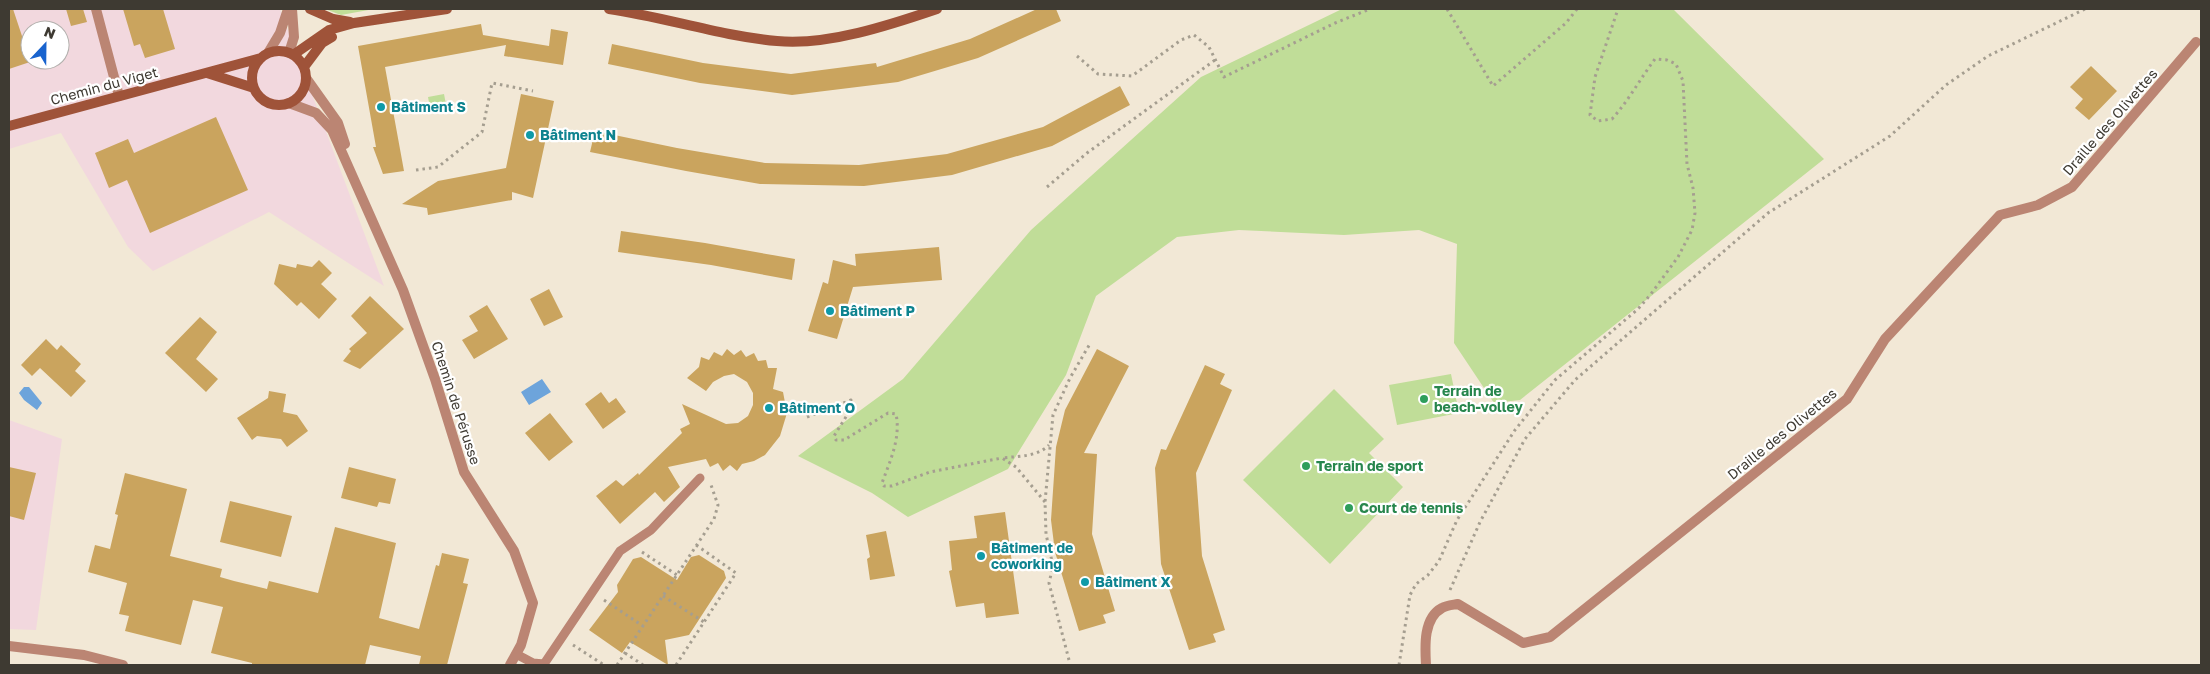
<svg xmlns="http://www.w3.org/2000/svg" width="2210" height="674" font-family="'Golos Text',sans-serif">
<style>
.industrial{fill:#f2d8de;fill-rule:evenodd}
.green{fill:#c0dd98}
.water{fill:#6da4db}
.building{fill:#caa45e}
.lines{fill:none;stroke-linecap:round;stroke-linejoin:round}
.path{stroke:#a59e90;stroke-width:3;stroke-dasharray:2.5 4;stroke-linecap:butt}
.lane{stroke:#bb8573;stroke-width:9}
.street{stroke:#bb8573;stroke-width:10}
.secondary{stroke:#9f5339;stroke-width:10}
.culture-dot{fill:#0f9aa8;stroke:#fff;stroke-width:2}
.leisure-dot{fill:#2e9e5b;stroke:#fff;stroke-width:2}
.labels{text-anchor:middle;stroke-width:4.5;stroke-linejoin:round;paint-order:stroke}
.street-label{font-size:14px;fill:#3e3a32;stroke:#fff}
.culture-label{font-size:14px;font-weight:bold;fill:#0d838f;stroke:#fff;text-anchor:start}
.leisure-label{font-size:14px;font-weight:bold;fill:#27864d;stroke:#fff;text-anchor:start}
</style>
<rect width="100%" height="100%" fill="#f2e8d6"/>
<path class="industrial" d="M9,9H280L384,286L269,212L153,271L128,247L61,133L9,149ZM30,30H60V60H30Z
M9,420L62,439L36,630L9,629Z"/>
<path class="green" d="M325,9H374L341,15Z
M1342,9H1673L1824,159L1520,400L1494,403L1454,343L1457,244L1419,230L1344,235L1239,230L1177,237L1096,296L1066,375L1008,469L908,517L872,493L798,456L903,379L1031,230L1201,77Z
M444,94L447,110L431,113L428,97Z
M1451,374L1459,413L1397,425L1389,385Z
M1334,389L1384,439L1369,453L1403,487L1330,564L1243,480Z"/>
<path class="water" d="M542,379L551,392L529,405L521,392Z
M24,387H29L42,403L37,410L24,400L19,393Z"/>
<path class="building" d="M9,9H13L22,36L30,33V62L9,69Z
M66,9H83L87,22L71,26Z
M123,9H163L175,49L145,58L140,44L134,46Z
M1037,9H1056L1061,21L978,58L898,82L792,95L700,83L608,64L612,44L703,63L791,74L876,63L877,67L970,39Z
M481,24L483,35L549,46L551,29L568,32L563,65L504,56L506,45L385,67L404,171L383,174L373,147H376L358,46Z
M2091,66L2117,91L2089,120L2075,108L2083,99L2070,87Z
M1120,86L1130,105L1052,146L952,175L864,186L760,184L686,171L590,152L595,131L677,148L765,163L859,165L947,154L1043,127Z
M521,94L554,101L533,198L512,192V200L428,215L427,208L402,204L438,181L506,168Z
M216,117L248,190L150,233L127,180L109,188L95,153L128,139L134,153Z
M621,231L705,243L795,259L792,280L711,265L618,252Z
M939,247L942,280L853,287L837,339L808,331L823,282L828,284L833,260L856,266L855,254Z
M319,260L332,273L321,284L337,299L319,319L301,302L297,306L274,284L279,264L296,268L297,264L312,267Z
M549,289L563,317L544,326L530,299Z
M370,296L404,329L360,369L343,361L351,351L349,349L367,333L351,316Z
M487,305L508,339L474,359L462,340L478,331L469,316Z
M200,317L217,332L196,359L218,379L206,392L165,353Z
M46,339L57,350L61,345L81,364L75,371L86,381L71,397L40,368L32,376L21,365Z
M727,349L734,355L741,350L746,357L754,353L758,361L766,360L768,368H777L773,389L783,392L787,413L780,436L765,455L754,461L742,464L737,471L730,465L723,471L718,463L710,467L706,459L668,467L680,487L664,502L655,492L620,524L596,496L616,480L623,486L638,473L639,475L682,433L680,429L690,424L682,404L726,424L738,423L748,416L753,405V393L747,382L734,374L724,376L713,382L706,391L687,378L699,367L701,357L709,360L714,352L722,356Z
M1097,349L1129,366L1084,453L1097,454L1092,534L1115,611L1103,615L1106,623L1079,631L1055,552L1051,520L1056,447L1065,410Z
M1205,365L1225,374L1220,384L1232,390L1196,473L1202,556L1225,630L1213,634L1216,642L1189,650L1161,564L1155,468L1161,449L1166,450Z
M269,391L286,394L283,412L297,415L308,431L287,447L281,439L257,436L252,440L237,418L268,398Z
M601,392L609,403L616,398L626,412L603,429L585,404Z
M550,413L573,442L549,461L525,433Z
M9,467L36,473L24,520L9,516Z
M349,467L396,479L390,504L379,502L377,507L341,498Z
M125,473L187,489L170,556L222,569L220,577L234,581L267,589L269,581L318,593L335,527L396,543L379,618L419,629L436,565L439,566L442,553L469,559L463,583L468,584L447,665H419L421,656L370,645L365,665H252V663L211,653L223,607L193,600L181,645L125,631L129,616L119,614L127,583L88,572L95,545L110,549L118,515L115,514Z
M230,501L292,516L281,557L220,542Z
M1005,512L1019,614L986,618L984,603L956,607L949,571L952,570L949,541L977,538L974,516Z
M886,531L895,576L870,580L867,559L870,557L866,535Z
M699,555L724,571L726,578L689,635L665,640L668,665L630,642L622,653L589,630L618,592L617,585L633,559L641,557L677,580L691,557Z"/>
<g class="lines">
<path class="path" d="M1447,9L1493,86L1566,23L1577,9
M1077,56L1098,74L1132,76L1181,40L1194,35L1209,47L1224,77L1335,23L1370,9
M416,170L438,167L482,132L492,83L533,91
M1047,187L1087,153L1215,60
M807,417L851,400L849,412L834,436L836,440H844L888,413L896,414C901,438 890,461 882,483L884,486H892L930,472L1002,458
M1045,502L1016,467L1002,458C1019,456 1037,457 1049,445
M642,552L677,575
M1450,590L1480,522L1525,439L1575,380L1768,213L1890,136L1946,85L1988,56L2085,9
M663,596L704,622
M604,600L643,626
M573,645L604,665
M625,653L643,665
M1069,660L1049,583L1053,566L1046,534L1045,502L1053,415L1070,378L1091,342
M617,665L714,519L718,505L711,485
M676,665L736,573L696,545
M1399,665L1410,595L1416,584L1428,575L1439,561L1457,520L1515,430L1555,380L1638,309L1651,294L1678,257L1692,230L1695,213L1693,188L1687,164L1683,81L1676,64L1667,60L1655,59C1640,79 1629,100 1612,119L1598,121L1590,115L1595,77L1618,9"/>
<path class="lane" d="M516,654L533,663L544,664
M545,665L544,664L620,551L651,530L700,478"/>
<path class="street" d="M96,9L119,96
M268,53L280,33L288,9
M289,53L294,37L292,9
M306,78L338,123L345,144
M289,103L316,113L332,130L403,290L435,379L464,472L514,551L533,603L521,645L510,665
M9,646L84,655L123,665
M1426,665C1425,647 1423,618 1442,608C1447,605 1453,605 1458,604L1523,643L1550,637L1847,399L1885,339L2000,215L2038,205L2072,187L2196,42"/>
<path class="secondary" d="M310,9L333,19L350,22
M609,9C665,17 720,36 777,41C827,46 890,25 937,9
M252 78a27 27 0 1 1 54 0a27 27 0 1 1-54 0Z
M293,55L329,30L354,23L447,9
M304,67L322,43L332,37
M207,73L254,88
M9,126L261,58"/>
</g>
<g class="culture-dot">
<circle cx="381" cy="107" r="5"/>
<circle cx="530" cy="135" r="5"/>
<circle cx="830" cy="311" r="5"/>
<circle cx="769" cy="408" r="5"/>
<circle cx="981" cy="556" r="5"/>
<circle cx="1085" cy="582" r="5"/>
</g>
<g class="leisure-dot">
<circle cx="1424" cy="399" r="5"/>
<circle cx="1306" cy="466" r="5"/>
<circle cx="1349" cy="508" r="5"/>
</g>
<g class="labels">
<g class="street-label">
<text transform="translate(104 86) rotate(-15)" y="5">Chemin du Viget</text>
<text transform="translate(2110 122) rotate(-49)" y="5">Draille des Olivettes</text>
<text transform="translate(456 403) rotate(72)" y="5">Chemin de Pérusse</text>
<text transform="translate(1782 434) rotate(-39)" y="5">Draille des Olivettes</text>
</g>
<g class="culture-label">
<text x="391" y="112">Bâtiment S</text>
<text x="540" y="140">Bâtiment N</text>
<text x="840" y="316">Bâtiment P</text>
<text x="779" y="413">Bâtiment O</text>
<text x="991" y="553">Bâtiment de<tspan x="991" dy="16">coworking</tspan></text>
<text x="1095" y="587">Bâtiment X</text>
</g>
<g class="leisure-label">
<text x="1434" y="396">Terrain de<tspan x="1434" dy="16">beach-volley</tspan></text>
<text x="1316" y="471">Terrain de sport</text>
<text x="1359" y="513">Court de tennis</text>
</g>
</g>
<rect width="2210" height="674" fill="none" stroke="#3e3a32" stroke-width="20"/>
<g transform="translate(45 45) rotate(22)"><circle r="24" fill="#ffffff" stroke="#b2b0ad"/>
<path d="M0-4L9 19L0 12L-9 19Z" fill="#1863ce"/>
<text y="-8" font-size="14" font-weight="bold" text-anchor="middle" fill="#3e3a32">N</text>
</g>
</svg>
